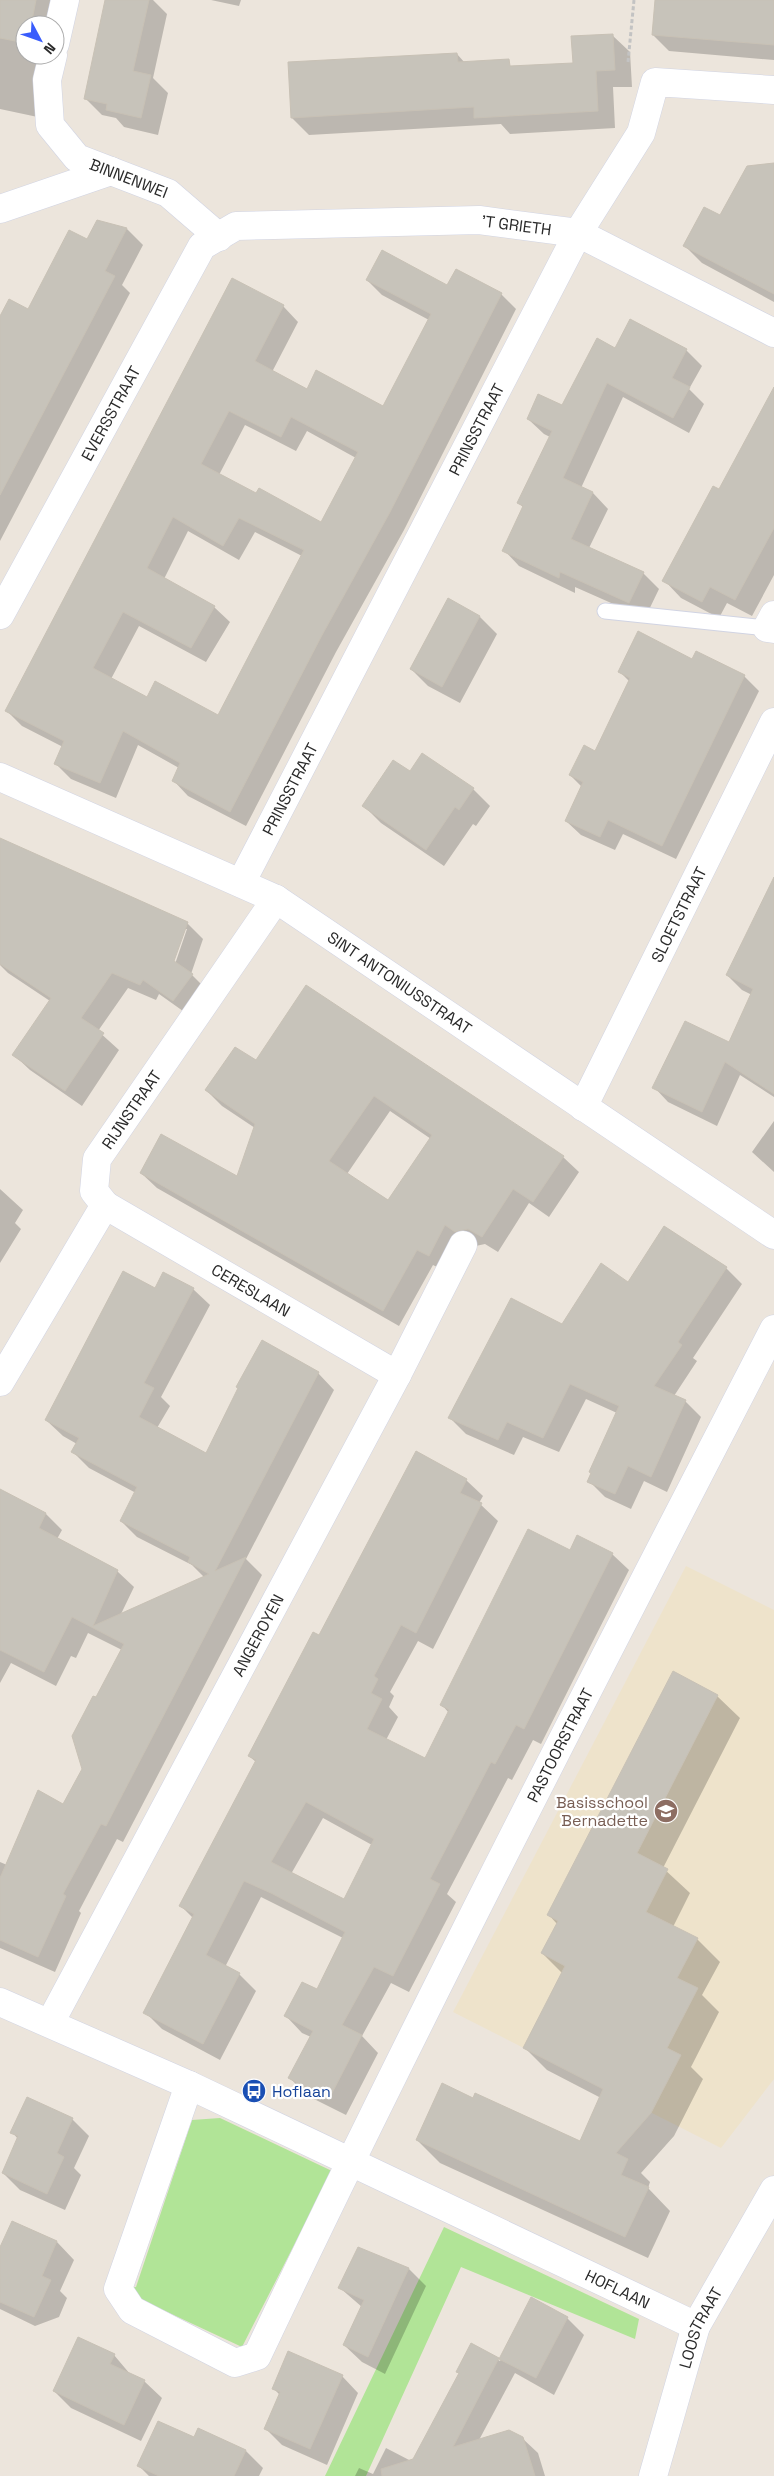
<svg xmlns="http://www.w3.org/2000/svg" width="774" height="2476" font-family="'Space Grotesk',sans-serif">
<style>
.education{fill:#eee3cb}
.green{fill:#b1e497}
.shadow{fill:#0003;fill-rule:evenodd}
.building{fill:#c7c3ba;stroke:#c8c1b5;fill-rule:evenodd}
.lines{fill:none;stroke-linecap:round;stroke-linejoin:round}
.lane-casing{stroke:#d1d4e3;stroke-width:17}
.street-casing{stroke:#d1d4e3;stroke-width:29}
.secondary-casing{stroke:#d1d4e3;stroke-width:29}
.path{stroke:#c3c3c3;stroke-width:3;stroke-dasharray:4 2.5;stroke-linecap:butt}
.lane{stroke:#fff;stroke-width:15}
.street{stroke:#fff;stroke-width:28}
.secondary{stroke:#fff;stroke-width:28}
.labels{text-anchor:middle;stroke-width:4.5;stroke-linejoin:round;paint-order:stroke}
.street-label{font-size:16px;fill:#2a2a2a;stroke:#fff}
.education-label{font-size:16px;fill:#785e54;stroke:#fff;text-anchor:end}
.transit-label{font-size:16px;fill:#164399;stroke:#fff;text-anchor:start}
</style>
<rect width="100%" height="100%" fill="#ece5dc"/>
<path class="education" d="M686,1566L774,1610V2079L721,2148L453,2012Z"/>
<path class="green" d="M220,2118L332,2171L242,2347L118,2289L136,2287L192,2120Z
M444,2227L639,2319L635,2339L461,2267L366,2476H325Z"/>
<path class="shadow" d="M0,0H56L55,5L68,17L47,119L0,109ZM25,25H55V55H25Z
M106,0H153L167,14L153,78L168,93L158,135L124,127L116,118L102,115L85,98Z
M211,0H241L239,6Z
M656,0H774V60L669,51L653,35Z
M612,35L630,52L632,87H613L615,128L510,134L501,124L309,135L292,118L457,54L465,63L501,79L575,64Z
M774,211V302L702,263L685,246L720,217Z
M98,221L127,229L143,245L122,285L130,293L0,541V316L29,310L87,241Z
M367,280L501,294L516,309L404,530L336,652L246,826L188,796L173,780L179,768L138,745L116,798L71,779L56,764L63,747L22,726L7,711L283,306L298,322L272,372L308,390L383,407L429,320L382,295ZM245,425L296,451L307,431L356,458L321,524L257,495L219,475ZM188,531L239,560L255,532L302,556L219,717L147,699L111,679L139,626L206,662L230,622L214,607L164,579Z
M615,349L686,350L702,366L689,389L704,404L689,433L623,397L581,488L593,493L608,509L589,548L643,573L659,589L645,618L575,587V593L519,566L504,550L524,508L519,503L550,437L544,434L528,419L563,406Z
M774,420V575L752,616L727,603L719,618L681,598L664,580L719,491Z
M448,600L480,617L497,634L460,703L428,686L411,669Z
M692,661L744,676L759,691L676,859L623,834L615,850L581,835L566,821L582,787L570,775L596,752L630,682L620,672Z
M410,773L473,789L490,806L476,826L473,824L444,866L381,823L364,806Z
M0,841L187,923L203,939L191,974L208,991L190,1016L159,994L156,1000L128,988L98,1031L119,1050L82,1106L30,1070L14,1055L50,1001L8,973L0,965ZM184,929H187L174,967L171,966Z
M774,879V1097L740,1075L717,1126L668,1102L654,1087L729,1043L752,995L742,990L727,975Z
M306,986L563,1157L579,1172L549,1217L529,1203L498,1252L485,1244L471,1247L445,1271L433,1265L399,1326L157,1188L141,1173L237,1178L255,1128L222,1106L206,1090L256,1062ZM390,1111L431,1139L389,1201L347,1174Z
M774,1121V1172L752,1152Z
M0,1189L23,1210L15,1223L21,1229L0,1263Z
M726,1268L742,1284L693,1358L697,1361L674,1396L685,1401L701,1417L667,1492L644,1481L631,1509L605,1497L589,1481L617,1413L586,1399L559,1452L523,1437L514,1455L466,1434L450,1418L562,1326L628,1283Z
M193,1289L210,1305L161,1397L170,1406L157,1428L207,1455L318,1373L334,1390L246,1559L262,1575L123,1842L117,1839L79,1911L81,1913L55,1972L0,1948V1862L7,1865L64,1805L84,1769L97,1699L122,1650L88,1633L76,1658L71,1656L56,1686L11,1663L0,1683V1508L7,1494L46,1514L62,1530L57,1539L117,1571L134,1587L121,1614L204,1577L192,1565L137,1537L121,1521L136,1493L89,1468L73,1452L77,1444L63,1436L46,1420L155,1290Z
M466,1480L483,1496L479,1503L498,1521L433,1649L418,1641L390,1692L394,1696L389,1707L398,1717L386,1740L425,1760L449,1713L442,1705L570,1552L612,1554L629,1570L541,1744L533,1740L512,1780L508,1778L477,1837L447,1894L456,1902L409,1992L391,1983L362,2036L378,2053L346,2115L306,2095L290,2078L311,2037L302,2033L286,2016L317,1991L343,1938L261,1897L225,1967L239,1974L256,1991L220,2060L162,2029L145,2012L194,1919L181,1906L256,1762L249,1756L320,1637ZM323,1818L372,1845L344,1900L291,1874Z
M717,1696L740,1718L663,1868L690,1893L673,1927L697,1939L720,1962L702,1995L719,2012L691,2067L703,2079L674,2136L641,2173L650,2182L648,2188L670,2211L648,2258L440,2163L417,2140L474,2099L581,2143L601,2098L547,2070L524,2047L562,1973L542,1953L557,1924L549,1915Z
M72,2119L89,2136L74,2168L81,2175L65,2210L20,2190L3,2173L18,2139L12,2132Z
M13,2223L57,2242L74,2260L60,2291L67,2298L59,2317L35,2326L0,2309V2250Z
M358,2248L409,2269L426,2286L385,2374L362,2362L344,2345L362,2307L340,2288Z
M531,2299L567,2318L584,2335L554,2395L515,2373L479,2440L522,2438L538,2453L545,2476H355L359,2468L373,2474L386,2448L413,2462L460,2373L471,2345L500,2361Z
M114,2355L130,2374L144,2381L162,2398L141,2441L71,2408L54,2391Z
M342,2376L358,2393L327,2465L282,2445L266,2429L280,2395L273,2388Z
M199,2430L246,2451L263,2468L259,2476H149L139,2466L194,2439Z"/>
<path class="building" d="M0,0H36L31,25H25V43L0,38Z
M105,0H149L133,71L151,75L141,118L106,110L107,104L84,99Z
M655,0H774V45L652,35Z
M613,34L615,70L596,71L598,111L474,118V107L291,118L288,62L457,53L458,62L509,59L510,66L573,63L571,36Z
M774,163V294L683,246L704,207L720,215L747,166Z
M97,220L127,228L105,271L115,276L0,495V316L9,299L28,309L69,230L87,239Z
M382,250L447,285L456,269L502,293L389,514L321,637L230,812L172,781L180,763L123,731L100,783L54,764L64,741L5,711L232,278L284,305L255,361L307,389L316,370L383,406L431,314L366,280ZM229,411L281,437L291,417L358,452L321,522L259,488L256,493L201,464ZM173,517L223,546L239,518L304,550L218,715L155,681L147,697L93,668L123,612L191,648L215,606L147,568Z
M630,319L687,349L672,378L690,387L673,418L607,383L563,478L593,492L571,539L644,572L629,603L560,572L559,578L502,551L523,506L517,503L552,431L527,419L538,394L562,405L597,338L615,348Z
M774,387V528L735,600L710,587L702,602L662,581L713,486L719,489Z
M448,598L480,616L442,687L410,669Z
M638,631L692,659L696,651L745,675L662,846L608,820L600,837L565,821L583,782L569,775L584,745L595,751L630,678L618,672Z
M422,753L474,788L459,810L455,807L426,850L362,806L393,760L410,771Z
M0,838L188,922L174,961L193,974L173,1001L143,980L140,985L112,973L81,1018L104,1033L65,1091L12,1055L51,998L0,964Z
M774,877V1094L725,1062L702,1112L652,1088L685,1021L729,1042L753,989L726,975Z
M306,985L564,1156L533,1202L513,1189L482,1237L468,1229L455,1232L445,1225L429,1256L417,1250L383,1311L140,1173L161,1134L237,1176L255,1124L205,1090L235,1047L256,1060ZM374,1096L432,1135L388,1200L329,1161Z
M664,1226L727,1267L678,1342L682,1345L654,1386L686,1400L651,1477L628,1466L615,1494L587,1482L591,1473L589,1472L619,1406L570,1384L543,1438L507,1422L498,1440L448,1418L511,1298L562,1324L601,1263L628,1282Z
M123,1271L155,1288L163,1272L194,1288L144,1383L154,1388L139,1417L206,1453L238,1388L236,1387L262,1340L319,1372L215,1571L246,1557L106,1826L101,1824L63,1894L66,1896L38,1957L0,1940V1878L38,1790L63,1804L82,1769L72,1736L93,1696L96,1697L124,1644L72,1617L44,1672L0,1650V1489L46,1513L39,1528L118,1570L93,1626L209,1574L188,1562L190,1557L120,1521L137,1487L71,1452L79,1438L45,1420Z
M416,1451L467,1479L460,1493L482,1503L416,1633L401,1625L374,1676L378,1679L371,1693L382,1699L367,1729L425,1758L449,1710L440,1705L528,1529L570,1550L577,1535L613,1553L524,1729L516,1725L495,1764L491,1762L461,1820L430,1879L440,1884L393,1976L374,1967L342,2025L362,2035L329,2099L288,2078L313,2031L284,2016L302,1982L317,1989L345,1932L271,1893L244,1881L206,1955L240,1973L203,2044L143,2013L194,1914L179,1906L256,1760L248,1756L313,1632L319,1635ZM306,1802L374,1839L344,1899L271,1862Z
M673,1671L718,1695L637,1853L668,1869L646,1912L698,1938L677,1978L698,1988L667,2048L681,2055L651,2113L616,2153L628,2159L621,2175L649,2187L625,2237L416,2140L442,2083L473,2098L475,2093L580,2141L603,2089L523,2048L565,1966L541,1953L558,1921L547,1915Z
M27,2097L73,2118L57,2153L64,2157L47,2194L2,2173L18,2136L10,2133Z
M12,2221L57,2241L42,2276L51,2280L34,2317L0,2302V2247Z
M358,2247L409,2268L368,2357L343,2345L364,2300L338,2288Z
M531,2297L568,2317L536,2378L499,2359Z
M78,2337L115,2354L110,2364L145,2380L124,2425L53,2391Z
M471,2343L499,2358L453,2447L509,2430L523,2437L535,2476H382L381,2469L413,2459L459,2373L456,2372Z
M288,2351L343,2375L310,2449L264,2429L280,2392L272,2389Z
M158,2421L194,2437L198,2428L246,2450L234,2476H159L137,2466Z"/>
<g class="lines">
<g class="lane-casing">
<path id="lane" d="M605,611L767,628"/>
</g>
<g class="street-casing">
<g id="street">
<path d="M55,44L65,0"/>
<path id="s1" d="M53,55L47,80L50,125L77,158L168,193L219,237"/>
<path d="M0,209L111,171"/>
<path id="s2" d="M0,615L202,246L236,226L479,220L578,233L774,333"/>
<path d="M774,615L767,628L774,629"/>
<path id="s3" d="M0,777L276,899L774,1235"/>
<path id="s4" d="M241,883L578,233L641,133L655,82L774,90"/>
<path id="s5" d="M583,1107L774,722"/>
<path id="s6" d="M105,1205L397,1375"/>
<path id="s7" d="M0,1382L105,1205L94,1191L97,1159L276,899"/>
<path id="s8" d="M0,2002L189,2085L696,2326"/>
<path id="s9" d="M50,2023L397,1375L463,1245"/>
<path id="s10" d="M189,2085L118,2289L132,2310L235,2363L257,2356C421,2010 598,1670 774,1329"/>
</g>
</g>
<g class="secondary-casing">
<g id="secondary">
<path id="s11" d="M653,2476L696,2326L774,2190"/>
</g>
</g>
<path class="path" d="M628,62L634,0"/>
<use href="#lane" class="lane"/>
<use href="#street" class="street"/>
<use href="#secondary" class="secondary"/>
</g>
<defs>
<g id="school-disc" transform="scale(1.25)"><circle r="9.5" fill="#8d6e63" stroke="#fff"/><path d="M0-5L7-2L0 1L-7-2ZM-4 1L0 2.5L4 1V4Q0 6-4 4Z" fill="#fff"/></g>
<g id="bus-disc" transform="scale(1.25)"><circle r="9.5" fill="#1a4fb4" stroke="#fff"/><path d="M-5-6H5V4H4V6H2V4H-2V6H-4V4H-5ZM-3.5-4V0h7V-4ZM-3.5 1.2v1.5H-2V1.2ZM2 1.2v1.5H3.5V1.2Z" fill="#fff"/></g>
</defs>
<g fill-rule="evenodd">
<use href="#school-disc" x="666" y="1811"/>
<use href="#bus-disc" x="254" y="2091"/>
</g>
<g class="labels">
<g class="street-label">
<text dy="6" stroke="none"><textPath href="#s1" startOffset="169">BINNENWEI</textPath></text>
<text dy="6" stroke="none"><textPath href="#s2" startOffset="741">'T GRIETH</textPath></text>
<text dy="6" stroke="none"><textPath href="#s2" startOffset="230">EVERSSTRAAT</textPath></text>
<text dy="6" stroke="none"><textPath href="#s4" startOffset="511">PRINSSTRAAT</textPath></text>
<text dy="6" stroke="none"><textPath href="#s4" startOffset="106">PRINSSTRAAT</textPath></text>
<text dy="6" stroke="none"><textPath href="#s5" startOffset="215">SLOETSTRAAT</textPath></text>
<text dy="6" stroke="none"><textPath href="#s3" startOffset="451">SINT ANTONIUSSTRAAT</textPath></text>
<text dy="6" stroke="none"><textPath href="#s7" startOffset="316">RIJNSTRAAT</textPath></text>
<text dy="6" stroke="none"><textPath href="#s6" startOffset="169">CERESLAAN</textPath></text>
<text dy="6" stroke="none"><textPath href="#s9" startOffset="440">ANGEROYEN</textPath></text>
<text dy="6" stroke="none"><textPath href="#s10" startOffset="1062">PASTOORSTRAAT</textPath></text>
<text dy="6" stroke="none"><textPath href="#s8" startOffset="681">HOFLAAN</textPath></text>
<text dy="6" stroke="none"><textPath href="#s11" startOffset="156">LOOSTRAAT</textPath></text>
</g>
<g class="education-label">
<text x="648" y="1808">Basisschool<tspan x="648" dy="18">Bernadette</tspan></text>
</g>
<g class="transit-label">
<text x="272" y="2097">Hoflaan</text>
</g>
</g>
<g transform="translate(40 40) rotate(131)"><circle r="24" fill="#ffffff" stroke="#aaaaaa"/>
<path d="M0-4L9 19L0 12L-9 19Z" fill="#395cfc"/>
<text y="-8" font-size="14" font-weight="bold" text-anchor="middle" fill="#2a2a2a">N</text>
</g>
</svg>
